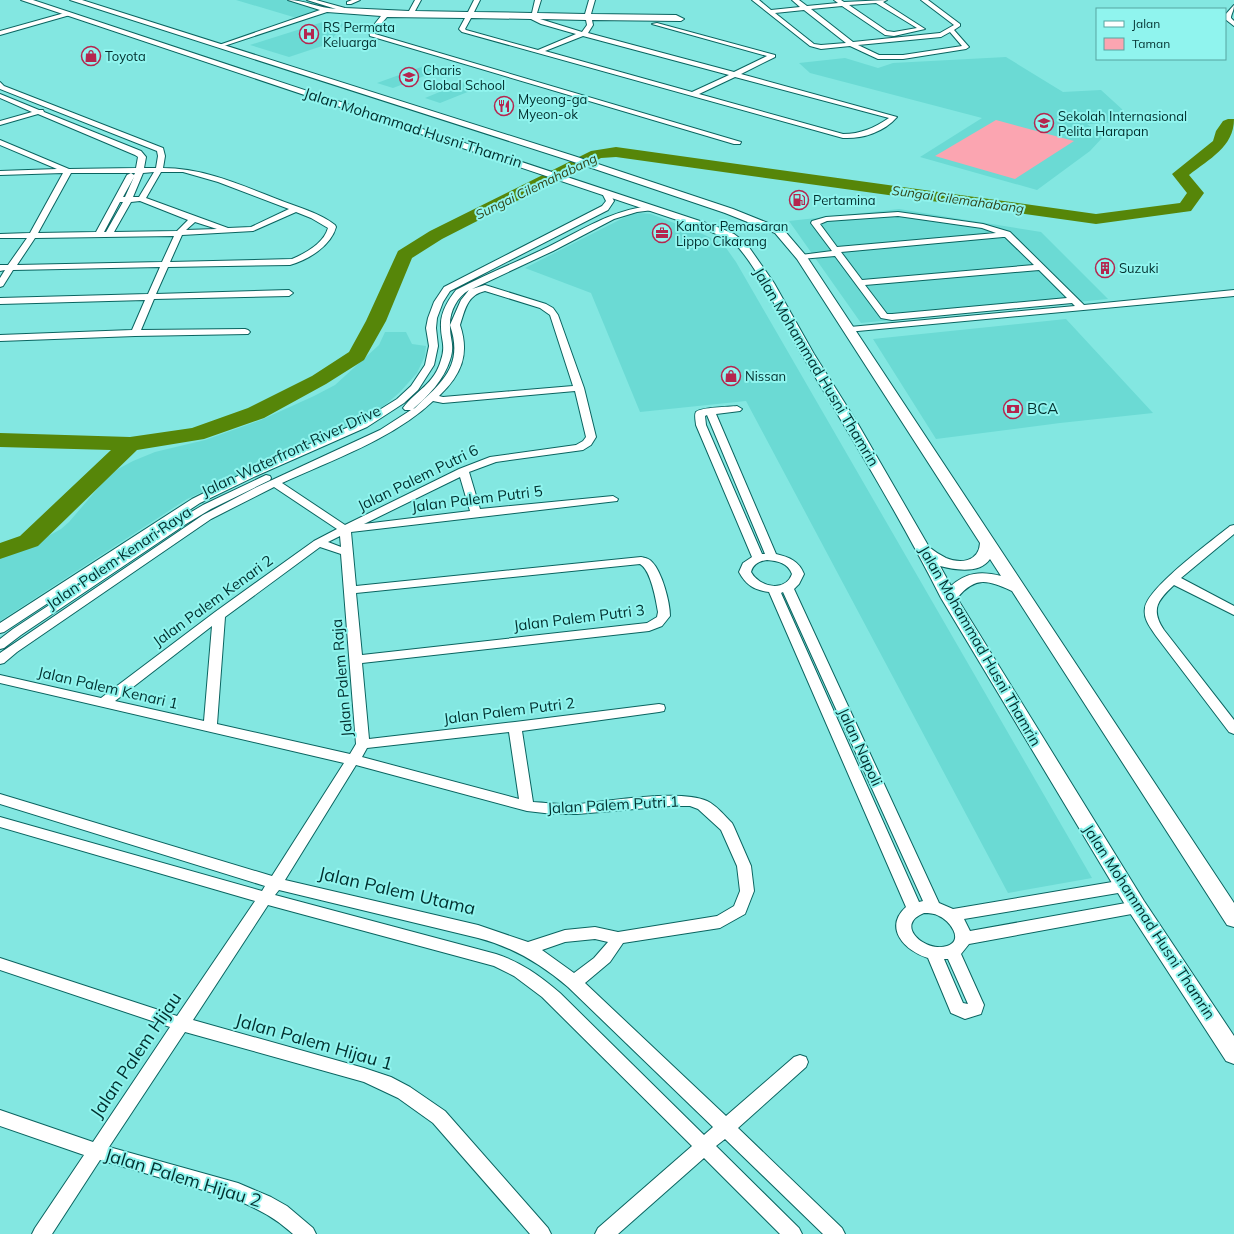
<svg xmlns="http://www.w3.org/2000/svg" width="1234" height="1234" font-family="Mulish,sans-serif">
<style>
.built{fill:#6bdad4}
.green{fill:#fba5b1}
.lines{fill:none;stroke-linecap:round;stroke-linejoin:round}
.river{fill:#568609;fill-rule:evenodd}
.minor-casing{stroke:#0a6460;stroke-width:2}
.tertiary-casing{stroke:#0a6460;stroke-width:2}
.minor{fill:#fff;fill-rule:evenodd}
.tertiary{fill:#fff;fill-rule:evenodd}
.labels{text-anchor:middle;stroke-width:4;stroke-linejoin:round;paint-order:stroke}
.far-poi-label{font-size:13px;fill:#012f2e;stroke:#90f4ee;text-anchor:start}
.far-water-label{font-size:13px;font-style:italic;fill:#32461b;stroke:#90f4ee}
.street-label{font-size:15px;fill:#012f2e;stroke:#90f4ee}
.poi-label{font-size:15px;fill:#012f2e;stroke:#90f4ee;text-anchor:start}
.near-street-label{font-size:18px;fill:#012f2e;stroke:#90f4ee}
</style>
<rect width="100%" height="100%" fill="#83e7e1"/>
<path class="built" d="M236,0H317L338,6L300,19Z
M329,20L344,24L332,39L337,41L289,57L250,45Z
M1006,57L1063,92L1101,90L1135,121L1087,124L1103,137L1090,151L1037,190L920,157L982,118L810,73L799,63L845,58L878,68L893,63Z
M424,66L440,70L393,88L377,83Z
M469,80L485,85L440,103L425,98Z
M899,209L1041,232L1108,299L861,323L789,221Z
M640,213L651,214L705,235L724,245L736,262L1092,878L1008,893L746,401L640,412L591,293L525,268L631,214Z
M1066,319L1153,413L1060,423L936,439L873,339Z
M385,332H406L412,344L426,346L425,356L417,373L400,392L385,405L362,419L187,499L0,621V557L41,540L61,529L69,522L105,480L118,469L133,461L155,452L205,440L261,420L314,396L335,385L379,345Z"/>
<path class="green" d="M996,120L1074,141L1015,179L935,156Z"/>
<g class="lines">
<path class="river" d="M1228,119H1234C1234,147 1209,159 1189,175L1204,193L1191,211L1096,224L616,157L601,158L442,239L412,258L386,321L364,360L326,384L264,418L204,439L137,450L38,546L0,559V543L20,536L111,450L0,447V433L130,437L192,428L248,408L312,376L349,352L366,321L398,251L430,231L591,151L616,147L1096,214L1180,203L1187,193L1172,174L1213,141L1216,131L1223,121Z"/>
<g class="minor-casing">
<path id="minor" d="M288,0C304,0 319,8 336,9L307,0H316L345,8L409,11L415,0H421L415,11L468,12L474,0H480L474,12L532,13L535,0H541L537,13L585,14L589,0H595L591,14L676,15L684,19L681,21L592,20L593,25L588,33L734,72L767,56L652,24L657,23L775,55V57L741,74L897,117C884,132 863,139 843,138L462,32L459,29L465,18L387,17L375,31V34L741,142L740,144H734L370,36L369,31L381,16L327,12L221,47L216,46L320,10ZM471,18L531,19L541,24L576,34L538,50L466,30L465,29ZM540,19L586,20L587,25L582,32ZM583,36L729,75L692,92L545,51ZM735,77L889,118C874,128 861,134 843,134L699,94Z
M352,0H360L351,4H347V2Z
M752,0H759L771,10L800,7L792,0H799L807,6L838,3L834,0H841L844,2L887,0L883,2L925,29L894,36L885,35L842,6L811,9L853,42L940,33L954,25L921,0H928L960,24V26L954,30L969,47L966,49L903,59H878L850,46L821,49L810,46ZM876,3L917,28L894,32L887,31L849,5ZM804,10L846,43L821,45L814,44L775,13ZM950,32L962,46L903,55H879L858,45L941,37Z
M1234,5C1234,11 1231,14 1231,18L1234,21V26L1225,19V15Z
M68,12L70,13V15L0,35V31Z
M0,82L4,86L163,148L165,156L163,168C205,168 243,186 282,201C300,208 320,213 335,225L336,227C331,246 308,260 290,265L168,267L156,294L289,290L293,293L289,296L154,299L141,330L245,329L248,330L250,332L248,334L135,336L0,341V335L132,330L145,300L0,304V298L148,294L160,267L13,270L3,286L0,287V278L5,270L0,271V265H8L27,238H0V234L30,233L63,173L0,175V171L57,169L0,145V140L69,169L136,168L138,157L135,155L38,114L0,125V121L32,112L0,98V94L39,110H43L44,112L141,151L146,157L144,168H156L158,156L157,151L0,89ZM154,172L139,197H133L143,173ZM161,172H183L218,182L289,209L251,227L228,228L146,198ZM71,173H135L134,175L131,173L127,175L96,232L38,233ZM134,177L125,197H123ZM140,201L188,220L177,231L114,232L131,202ZM120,202H123L106,232H104ZM296,212L311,218L328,228C324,243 306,253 292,259L170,262L182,235L253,231ZM195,222L217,229L186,230ZM174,236L162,262L17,265L35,238Z
M603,191H609L614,201L608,210L450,291L443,302L437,318L436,328L438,346L434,365L418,390L404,403L367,427L256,476L200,503L4,632L0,633V623L192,499L248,471L360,422L397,399L411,386L425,365L429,346L426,328L428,318L434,302L444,287L602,206L606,201L602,193Z
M650,206L654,208L653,210L637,212L614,219L553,251L472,289L485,285L546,304L553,308L558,315L584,388L596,437L591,445L583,450L496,462L469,472L480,509L613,496L618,499L617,501L351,532L356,586L641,557C645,558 649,558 652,562C662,572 670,602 670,616L662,626L649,631L362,663L369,739L515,722L659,704L664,705L665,708L664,711L659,712L522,731L533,802C549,803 564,805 579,804C610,801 680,789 707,801C716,805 725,816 732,823L734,827L751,866L754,891L745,914L720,928L623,943L610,962L585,983L726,1116L794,1057L800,1055L806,1057L808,1062L806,1067L738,1128L842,1228L845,1234H823L725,1139L716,1146L799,1228L802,1234H780L704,1158L618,1234H595L598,1228L692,1146L542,997L514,976L494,966L268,905L193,1020L364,1068L391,1077L410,1087L445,1111L548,1228L551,1234H530L433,1123L398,1098L364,1082L185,1032L109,1147L238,1183L271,1197L287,1206L313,1228L316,1234H293C275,1218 260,1210 237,1200L100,1160L52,1234H32L35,1228L84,1155L0,1126V1110L93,1142L170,1027L0,970V958L177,1016L255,901L0,827V817L262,891L265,886L0,804V794L272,876L344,763L0,683V675L101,698L215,612L314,541L337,529L274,487L211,519L17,652L4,663L0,664V653L203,515L257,487L380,430L411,410H405L403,408C416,390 434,385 441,360C446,345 441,340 441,327C440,313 448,300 456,290C486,274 517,262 548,247C582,230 612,210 650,206ZM469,290L461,300L450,325C464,366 442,382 415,408L413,409C428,396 444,380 450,360C455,345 450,340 450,327C449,312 457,297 469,290ZM485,291L540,308L550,315L573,386L443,397L439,396C461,375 470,355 460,325C465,310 467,295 485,291ZM575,391L586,437L583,441L576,445L490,457L459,469L345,525L282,483C332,460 393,439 433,401L443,403ZM460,477L470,511L364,524ZM340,536L341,547L328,542ZM320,547L341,554L356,744L350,754L217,724L225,617ZM640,564C651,570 656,600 658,612L657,617L647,623L362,655L356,593ZM212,626L204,721L115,701ZM509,732L519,799L362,757L367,748ZM356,765L527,811L553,814H577L670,806H690L698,809L721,830L737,866L740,891L734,906L717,916L618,932L595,927L565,930L528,942L478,925L285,880ZM279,890L478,938C513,947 541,964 568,987L713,1127L704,1135L560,993C540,976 521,962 496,954L275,895ZM595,939L608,942L594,958L574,973L542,950L565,942Z
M898,212L983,224L1010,232L1084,305L1234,290V296L847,332L845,330L850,327L1075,306L1072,303L892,320L881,318L835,256L801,259L797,257L801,255L832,251L811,223L812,221L826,217ZM898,216L982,228L996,233L837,247L820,224L827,221ZM1003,237H1005L1034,265L862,280L841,252ZM1039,270L1067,298L892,314H887L865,285Z
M737,406L742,409L740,411L716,414L776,554C789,557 799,561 804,574L799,584L794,589L939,903L953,909L1124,880L1129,882L1131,886L1129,890L1124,892L964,919L970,931L1137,901L1142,903L1144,907L1142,911L1137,913L969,944L961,954L984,1005L981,1014L965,1019L951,1013L928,958C905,951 883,928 906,907L769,592C754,590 746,585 739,572L743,563L752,557L696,425C696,422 694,415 696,412C701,407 729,407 737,406ZM707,415L765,554H762L706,425L705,416ZM767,560C778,561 788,563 792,574C785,593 759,587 751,572C753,564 759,561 767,560ZM783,592L923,901L919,902L781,593ZM924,913C929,913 934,913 939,916C949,920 965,940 947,946C926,953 893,925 924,913ZM944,959H948L968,1004L963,1003Z
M266,475L270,476L271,478L270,480L211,509L186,524L21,635L4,648L0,649V639L13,629L178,520L203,505Z
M1234,525V534L1181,578L1234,606V615L1174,585C1158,600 1150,609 1164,630L1234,720V734L1229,732L1156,636C1150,627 1143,619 1145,608C1147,588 1213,540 1230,526Z"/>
</g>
<g class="tertiary-casing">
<path id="tertiary" d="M21,0H33L715,226L734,234L746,243L774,283L814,354L858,424L929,547C934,551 940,555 946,558C960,564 979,562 980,543L797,259L775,233L725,213L568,160L70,0H82L574,156L733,209L783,229L807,257L1234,903V927L1227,925L1012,591C987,580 976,576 957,598L1144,901L1234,1036V1064L1226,1061L1130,913L941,598C899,515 850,435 802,355C782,321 764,278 739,248C731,239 718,235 707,230ZM990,559L1001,576C982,571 966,572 951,586L940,566C955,570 980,574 990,559Z"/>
</g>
<use href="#minor" class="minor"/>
<use href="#tertiary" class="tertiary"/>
</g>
<defs>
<g id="hospital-ring" transform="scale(1)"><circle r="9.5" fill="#90f4ee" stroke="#b5254e" stroke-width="1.5"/><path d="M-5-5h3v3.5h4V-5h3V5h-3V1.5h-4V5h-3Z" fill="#b5254e"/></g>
<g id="shop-ring" transform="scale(1)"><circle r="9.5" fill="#90f4ee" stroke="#b5254e" stroke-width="1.5"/><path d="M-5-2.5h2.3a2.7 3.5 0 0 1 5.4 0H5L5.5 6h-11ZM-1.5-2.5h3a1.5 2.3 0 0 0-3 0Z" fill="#b5254e"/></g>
<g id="school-ring" transform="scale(1)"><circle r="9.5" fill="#90f4ee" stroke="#b5254e" stroke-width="1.5"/><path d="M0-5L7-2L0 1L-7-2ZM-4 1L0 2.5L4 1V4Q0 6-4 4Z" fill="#b5254e"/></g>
<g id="restaurant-ring" transform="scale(1)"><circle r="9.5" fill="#90f4ee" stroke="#b5254e" stroke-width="1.5"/><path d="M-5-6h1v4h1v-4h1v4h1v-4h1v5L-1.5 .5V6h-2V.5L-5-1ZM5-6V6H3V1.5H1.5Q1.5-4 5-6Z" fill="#b5254e"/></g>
<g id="fuel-ring" transform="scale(1)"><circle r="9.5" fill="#90f4ee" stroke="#b5254e" stroke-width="1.5"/><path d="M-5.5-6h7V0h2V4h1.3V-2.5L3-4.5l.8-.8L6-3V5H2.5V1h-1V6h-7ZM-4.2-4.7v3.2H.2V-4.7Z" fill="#b5254e"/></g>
<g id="office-ring" transform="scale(1)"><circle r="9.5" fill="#90f4ee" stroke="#b5254e" stroke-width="1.5"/><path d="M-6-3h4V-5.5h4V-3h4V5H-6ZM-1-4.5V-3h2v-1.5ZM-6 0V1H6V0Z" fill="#b5254e"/></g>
<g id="building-ring" transform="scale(1)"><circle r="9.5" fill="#90f4ee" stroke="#b5254e" stroke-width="1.5"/><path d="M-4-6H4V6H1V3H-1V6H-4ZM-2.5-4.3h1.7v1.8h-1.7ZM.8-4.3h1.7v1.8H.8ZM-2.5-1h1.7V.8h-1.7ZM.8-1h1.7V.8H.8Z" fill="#b5254e"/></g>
<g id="bank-ring" transform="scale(1)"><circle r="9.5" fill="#90f4ee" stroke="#b5254e" stroke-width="1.5"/><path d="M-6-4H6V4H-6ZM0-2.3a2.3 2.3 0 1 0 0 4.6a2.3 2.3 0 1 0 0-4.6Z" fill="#b5254e"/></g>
</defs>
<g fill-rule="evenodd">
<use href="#hospital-ring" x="309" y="34"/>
<use href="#shop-ring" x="91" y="56"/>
<use href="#school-ring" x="409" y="77"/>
<use href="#restaurant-ring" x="504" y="106"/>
<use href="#school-ring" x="1044" y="123"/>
<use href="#fuel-ring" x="799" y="200"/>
<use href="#office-ring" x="662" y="233"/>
<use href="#building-ring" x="1105" y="268"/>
<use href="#shop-ring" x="731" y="376"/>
<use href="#bank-ring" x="1013" y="409"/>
</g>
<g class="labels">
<g class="far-poi-label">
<text x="323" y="32">RS Permata<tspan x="323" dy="15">Keluarga</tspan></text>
<text x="105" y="61">Toyota</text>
<text x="423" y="75">Charis<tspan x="423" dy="15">Global School</tspan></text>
<text x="518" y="104">Myeong-ga<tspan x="518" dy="15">Myeon-ok</tspan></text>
<text x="1058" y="121">Sekolah Internasional<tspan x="1058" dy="15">Pelita Harapan</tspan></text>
<text x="813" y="205">Pertamina</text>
<text x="676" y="231">Kantor Pemasaran<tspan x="676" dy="15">Lippo Cikarang</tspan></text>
<text x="1119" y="273">Suzuki</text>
<text x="745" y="381">Nissan</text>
</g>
<g class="far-water-label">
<text transform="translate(536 186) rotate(-26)" y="5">Sungai Cilemahabang</text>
<text transform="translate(958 199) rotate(8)" y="5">Sungai Cilemahabang</text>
</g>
<g class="street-label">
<text transform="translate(413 128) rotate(18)" y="5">Jalan Mohammad Husni Thamrin</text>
<text transform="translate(816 367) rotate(59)" y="5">Jalan Mohammad Husni Thamrin</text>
<text transform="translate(291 451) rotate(-25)" y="5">Jalan Waterfront River Drive</text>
<text transform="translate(418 478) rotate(-26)" y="5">Jalan Palem Putri 6</text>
<text transform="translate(477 499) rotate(-7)" y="5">Jalan Palem Putri 5</text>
<text transform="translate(119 558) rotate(-34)" y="5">Jalan Palem Kenari Raya</text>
<text transform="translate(213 601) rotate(-36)" y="5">Jalan Palem Kenari 2</text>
<text transform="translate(579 618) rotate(-7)" y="5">Jalan Palem Putri 3</text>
<text transform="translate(980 646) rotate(60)" y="5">Jalan Mohammad Husni Thamrin</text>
<text transform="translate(342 678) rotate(-95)" y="5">Jalan Palem Raja</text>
<text transform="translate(108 688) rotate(13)" y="5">Jalan Palem Kenari 1</text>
<text transform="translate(509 711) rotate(-7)" y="5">Jalan Palem Putri 2</text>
<text transform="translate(860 747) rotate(65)" y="5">Jalan Napoli</text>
<text transform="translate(613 805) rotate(-3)" y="5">Jalan Palem Putri 1</text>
<text transform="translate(1149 922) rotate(57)" y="5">Jalan Mohammad Husni Thamrin</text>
</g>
<g class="poi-label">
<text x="1027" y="414">BCA</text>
</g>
<g class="near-street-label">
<text transform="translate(397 891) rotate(13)" y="6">Jalan Palem Utama</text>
<text transform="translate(314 1042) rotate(16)" y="6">Jalan Palem Hijau 1</text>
<text transform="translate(136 1055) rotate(-56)" y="6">Jalan Palem Hijau</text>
<text transform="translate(183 1178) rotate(17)" y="6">Jalan Palem Hijau 2</text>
</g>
</g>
<rect x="1096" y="8" width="130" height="52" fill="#90f4ee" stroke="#57a5a1"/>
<rect x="1104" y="21" width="20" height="6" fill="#ffffff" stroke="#57a5a1"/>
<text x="1132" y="28" font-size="12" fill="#012f2e">Jalan</text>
<rect x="1104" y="38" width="20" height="12" fill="#fba5b1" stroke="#57a5a1"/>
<text x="1132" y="48" font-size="12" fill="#012f2e">Taman</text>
</svg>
